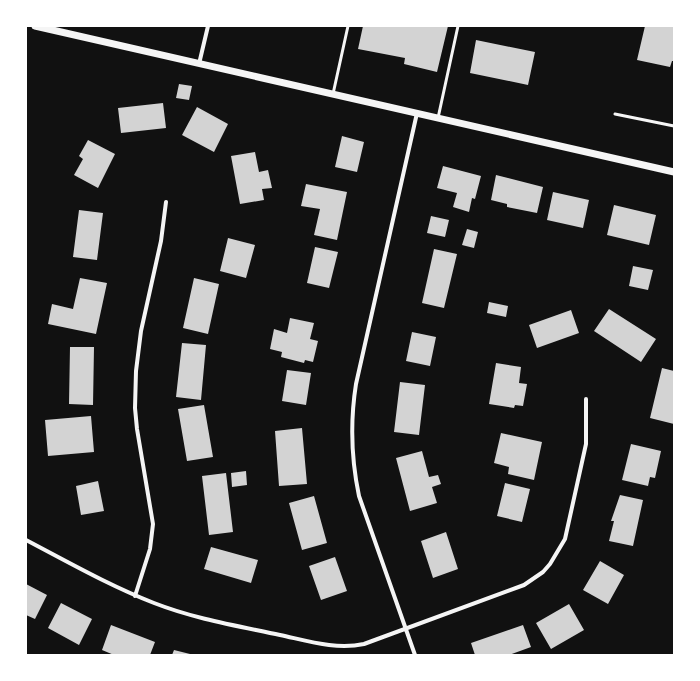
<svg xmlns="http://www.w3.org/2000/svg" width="700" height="681" font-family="'Varela Round',sans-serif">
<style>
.building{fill:#d3d3d3}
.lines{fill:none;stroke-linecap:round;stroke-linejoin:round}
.service{stroke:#f5f5f5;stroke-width:3}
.minor{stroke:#f5f5f5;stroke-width:4}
.tertiary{stroke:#f5f5f5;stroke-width:7}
</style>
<rect width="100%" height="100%" fill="#111"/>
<path class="building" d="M363,26H448L437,72L404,64L405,58L358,49Z
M645,26H674V61H672L670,67L637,60Z
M476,40L535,52L528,85L470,73Z
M179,84L192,86L189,100L176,98Z
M163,103L166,128L121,133L118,108Z
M197,107L228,124L214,152L182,135Z
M342,136L364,142L357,172L335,167Z
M88,140L115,154L98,188L74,175L83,159L79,156Z
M255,152L259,172L268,170L272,188L262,189L264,200L240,204L231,156Z
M443,166L481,176L475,199L472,198L469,212L453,207L457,193L437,188Z
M496,175L543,187L537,213L507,207V204L491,200Z
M306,184L347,192L337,240L314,235L320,209L301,206Z
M553,192L589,200L583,228L547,220Z
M614,205L656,215L649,245L607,235Z
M79,210L103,213L97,260L73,257Z
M431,216L449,220L445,237L427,233Z
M467,229L478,232L474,248L462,245Z
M228,238L255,245L246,278L220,271Z
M315,247L338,252L329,288L307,283Z
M434,249L457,254L444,308L422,303Z
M633,266L653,270L648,290L629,286Z
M80,278L107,283L96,334L48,324L52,304L73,309Z
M194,278L219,284L208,334L183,328Z
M489,302L508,306L506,317L487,313Z
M609,309L656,339L641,362L594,331Z
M571,310L579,333L537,348L529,325Z
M290,318L314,323L310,339L318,341L313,362L305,360L304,363L281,357L282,352L270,349L274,329L287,333Z
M412,332L436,337L430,366L406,361Z
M182,343L206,345L201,400L176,397Z
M70,347H94L93,405L69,404Z
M496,363L521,367L519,383L527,384L523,406L515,405L514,408L489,404Z
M662,368L674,371V424L650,418Z
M287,370L311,373L306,405L282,401Z
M400,382L425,385L419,435L394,432Z
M204,405L213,457L187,461L178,409Z
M91,416L94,452L48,456L45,420Z
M302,428L307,484L279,486L275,431Z
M501,433L542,442L534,480L508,474L509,467L494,463Z
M631,444L661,451L655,478L650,477L648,486L622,480Z
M422,451L429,477L438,475L441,484L432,487L437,503L410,511L396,458Z
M246,471L247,485L232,487L231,473Z
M226,473L233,532L209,535L202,476Z
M98,481L104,511L81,515L76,486Z
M505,483L530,489L522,522L497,516Z
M620,495L643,500L633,546L609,541L614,521H611Z
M314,496L327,543L302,550L289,503Z
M446,532L458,569L433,578L421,541Z
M211,547L258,560L251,583L204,569Z
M335,557L347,591L321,600L309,566Z
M600,561L624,575L608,604L583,590Z
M26,584L47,595L35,619L26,615Z
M61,603L92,619L79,645L48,628Z
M569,604L584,630L551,649L536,623Z
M111,625L155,642L150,655H114L102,650Z
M523,625L531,647L509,655H475L471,643Z
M174,650L190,654V655H172Z"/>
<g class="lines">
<path class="service" d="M333,94L348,26
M615,114L674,126
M438,118L458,26"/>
<path class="minor" d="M199,64L208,26
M26,540C68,562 110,586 154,603C195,619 238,626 280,635C308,641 336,650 364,644L524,585L543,572L550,564L565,539L586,444V399
M135,596L150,549L153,524L137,429L135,408L136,371L141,331L161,241L166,202
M415,655L359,496C351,458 350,422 356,384L417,113"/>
<path class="tertiary" d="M35,26L674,172"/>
</g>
<rect width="700" height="681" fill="none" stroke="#ffffff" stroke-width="54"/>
</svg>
